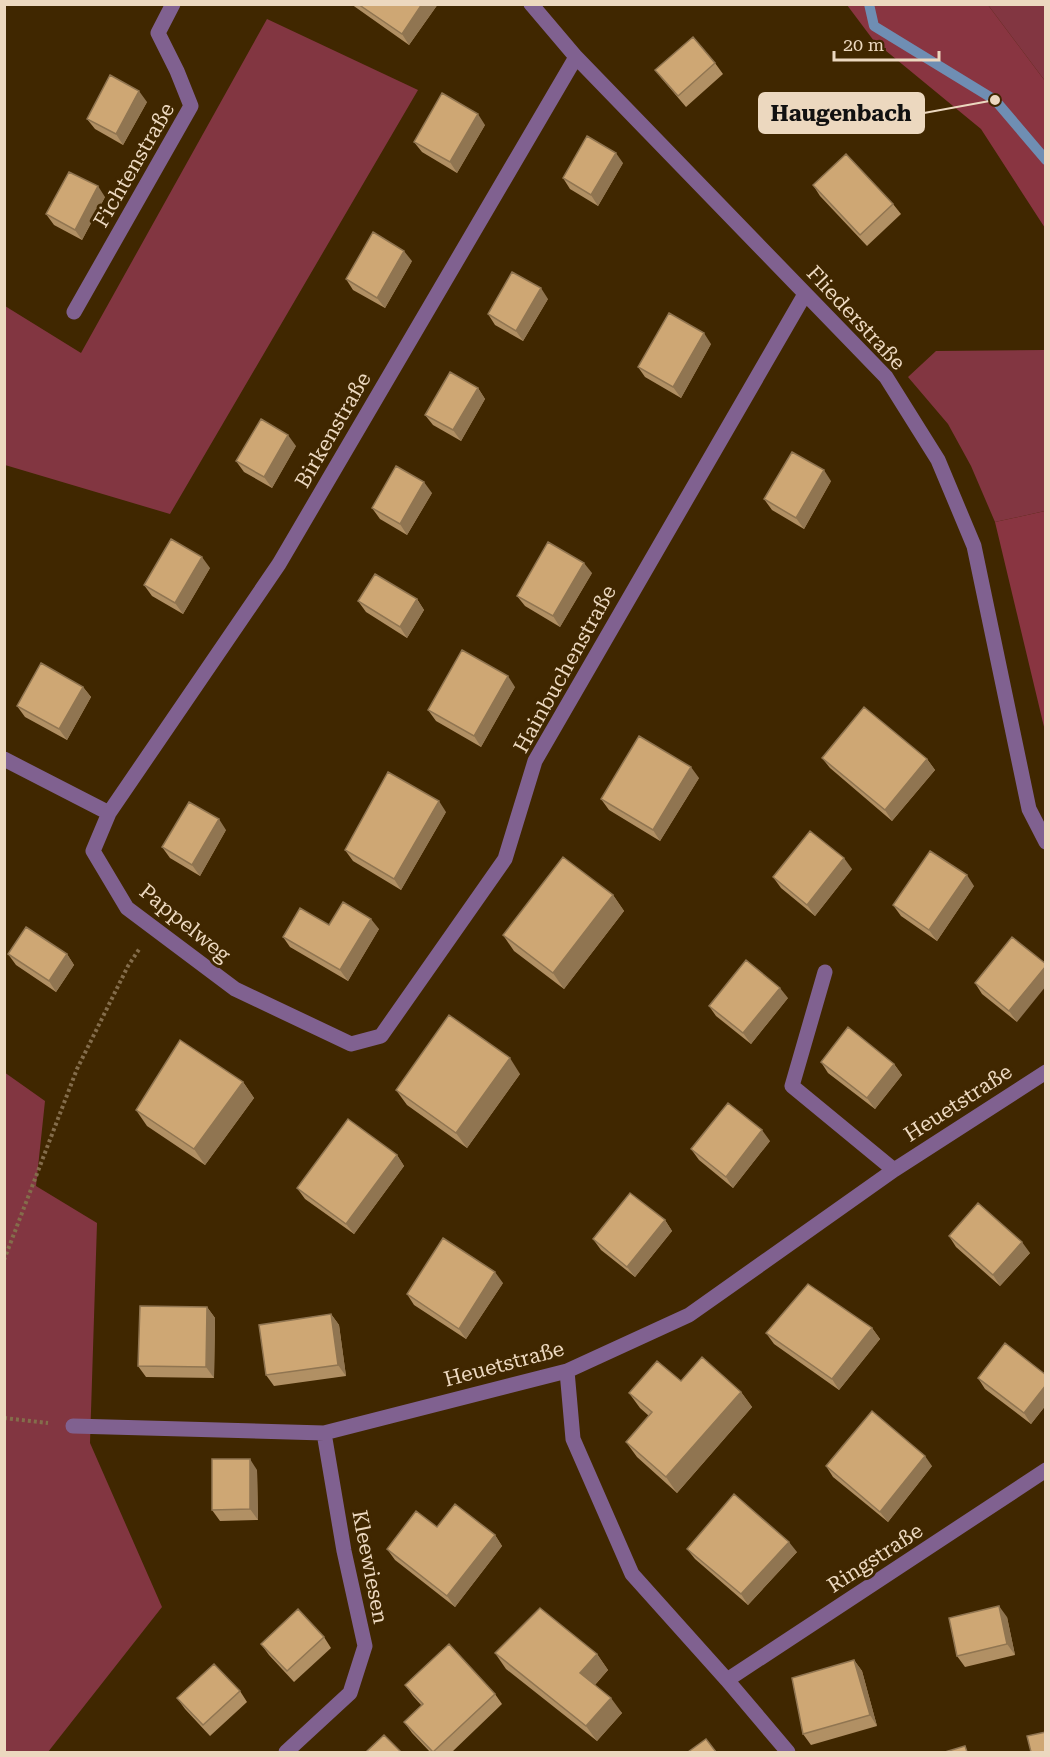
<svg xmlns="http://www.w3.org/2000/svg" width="1050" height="1757" font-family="'Roboto Serif',serif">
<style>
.green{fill:#823641}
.forest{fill:#893541}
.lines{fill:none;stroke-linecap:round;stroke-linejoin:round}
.stream{stroke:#6f8eb3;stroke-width:10}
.path{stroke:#846d4b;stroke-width:4;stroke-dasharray:3 3;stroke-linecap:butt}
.minor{stroke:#806190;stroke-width:15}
.wall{fill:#b19064}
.shaded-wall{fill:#907551}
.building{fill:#cea774;stroke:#907551;stroke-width:1.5}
.labels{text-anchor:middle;stroke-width:6;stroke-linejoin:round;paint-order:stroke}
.street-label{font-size:21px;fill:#ecd8bf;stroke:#402700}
.leader{fill:none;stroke:#ecd8bf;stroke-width:2}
.callout-dot{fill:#ecd8bf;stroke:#402700;stroke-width:2}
.callout{fill:#ecd8bf;stroke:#ecd8bf;stroke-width:2}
.callout-label{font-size:22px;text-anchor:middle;font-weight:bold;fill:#111}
</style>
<rect width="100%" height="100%" fill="#402700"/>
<path class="green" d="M988,5H1045V81Z
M267,19L418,90L170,514L5,465V306L81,353Z
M1045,350V511L995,522L971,466L948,424L908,377L936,351Z
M4,1072L45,1101L36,1186L97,1223L90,1443L162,1607L48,1752H5Z"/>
<path class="forest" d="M847,5H988L1045,81V228L981,129L874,41Z
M1045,511H1046L1045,731L995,522Z"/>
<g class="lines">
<path class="stream" d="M869,4L874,26L995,100L1046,160"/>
<path class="path" d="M4,1260L77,1069L128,966L140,948
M4,1418L48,1423"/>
<path class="minor" d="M531,4L576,57L886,377L938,460L974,546L1029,809L1046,842
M74,312L191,106L177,71L158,33L173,4
M4,759L109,813L93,851L127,908L235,989L351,1044L381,1036L505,859L535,761L805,294
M109,813L279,564L576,57
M825,972L792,1086L894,1170
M567,1371L573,1439L632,1574L727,1680L788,1752
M73,1426L324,1433L567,1371L689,1315L894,1170L1046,1072
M727,1680L1046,1470
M286,1752L350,1693L365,1646L344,1551L324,1433"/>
</g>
<path class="wall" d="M351,4H438L409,45Z
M715,63L723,74L686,107L663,80L655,70Z
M147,102L123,145L95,129L87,119Z
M485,125L457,173L422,152L414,142Z
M623,163L598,206L570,189L563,178Z
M813,185L893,204L901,214L867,246L820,196Z
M105,197L82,240L54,225L46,214Z
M412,261L385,308L353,290L346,279Z
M548,299L523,341L495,325L488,314Z
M711,344L681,398L645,377L638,367Z
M478,388L485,399L461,441L433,425L425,415Z
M296,446L272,488L244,472L236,461Z
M831,481L804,529L772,510L764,499Z
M432,493L407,535L380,519L372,508Z
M210,568L183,614L152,596L144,585Z
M592,573L560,627L525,606L517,596Z
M417,599L424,610L407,638L366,612L358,601Z
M83,687L91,697L67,740L25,717L17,706Z
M515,687L481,747L436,721L428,710Z
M822,758L927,759L935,770L892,821L830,768Z
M699,778L660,841L609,810L601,799Z
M446,812L401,890L353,861L345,850Z
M226,830L200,876L170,858L162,847Z
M852,869L815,916L781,888L773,877Z
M974,886L937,941L901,916L893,905Z
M613,895L624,911L564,989L514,951L503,935Z
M329,925L379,929L348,981L290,947L283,937Z
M1012,937L1017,1022L982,994L975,983Z
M8,954H67L74,965L56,992L16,965Z
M788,998L751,1044L716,1016L709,1006Z
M821,1062L894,1064L902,1075L875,1109L828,1073Z
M520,1074L467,1148L407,1105L396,1090Z
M243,1082L254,1098L205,1165L147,1126L136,1110Z
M770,1141L733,1188L699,1160L691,1149Z
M397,1155L404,1166L354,1234L305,1199L297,1188Z
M665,1220L672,1231L635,1277L601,1250L593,1239Z
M949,1236L1030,1253L1000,1286L956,1247Z
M503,1283L466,1339L414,1305L407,1294Z
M207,1307L215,1318L214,1378L146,1377L138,1366Z
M331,1314L339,1325L346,1376L274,1386L266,1375Z
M872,1328L880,1339L839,1390L774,1344L766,1333Z
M1046,1375V1405L1031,1424L985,1389L978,1378Z
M681,1381L741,1392L752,1407L677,1493L637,1457L626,1442L649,1416L640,1408L629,1393Z
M826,1466H932L888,1522L833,1477Z
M257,1470L258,1520L220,1521L212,1510Z
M437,1527L495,1535L502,1546L455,1607L395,1560L387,1549Z
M687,1549L797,1552L748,1605L695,1559Z
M1007,1617L1015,1655L965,1667L957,1656Z
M324,1637L331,1648L294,1682L269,1655L261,1644Z
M495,1653L597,1654L608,1670L595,1685L622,1713L597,1741L506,1669Z
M854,1660L862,1671L877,1726L811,1745L803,1734Z
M405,1685L495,1694L502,1704L452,1752H430L412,1733L404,1722L422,1706L413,1696Z
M240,1691L247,1702L210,1736L185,1709L177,1698Z"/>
<path class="shaded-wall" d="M422,4H438L409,45L402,34Z
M139,91L147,102L123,145L116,134Z
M478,114L485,125L457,173L450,162Z
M616,153L623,163L598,206L591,195Z
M98,186L105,197L82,240L75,230Z
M404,251L412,261L385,308L377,298Z
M541,288L548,299L523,341L516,331Z
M704,333L711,344L681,398L673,387Z
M478,388L485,399L461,441L453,430Z
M288,435L296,446L272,488L264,477Z
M824,470L831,481L804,529L796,518Z
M424,482L432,493L407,535L400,524Z
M202,557L210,568L183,614L175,603Z
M584,563L592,573L560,627L553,616Z
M417,599L424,610L407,638L400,627Z
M508,676L515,687L481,747L474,736Z
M83,687L91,697L67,740L59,729Z
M927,759L935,770L892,821L885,810Z
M691,767L699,778L660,841L653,830Z
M439,801L446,812L401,890L394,879Z
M219,819L226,830L200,876L192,865Z
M844,858L852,869L815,916L807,905Z
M967,875L974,886L937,941L929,930Z
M613,895L624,911L564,989L553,973Z
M371,919L379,929L348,981L340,970Z
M67,954L74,965L56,992L49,981Z
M1046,966V986L1017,1022L1009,1011Z
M780,988L788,998L751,1044L743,1033Z
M510,1058L520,1074L467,1148L456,1133Z
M894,1064L902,1075L875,1109L867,1098Z
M243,1082L254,1098L205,1165L194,1149Z
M762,1130L770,1141L733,1188L726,1177Z
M397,1155L404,1166L354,1234L346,1224Z
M665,1220L672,1231L635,1277L627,1267Z
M1022,1242L1030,1253L1000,1286L993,1275Z
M495,1272L503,1283L466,1339L459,1329Z
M207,1307L215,1318L214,1378L206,1367Z
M331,1314L339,1325L346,1376L338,1365Z
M872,1328L880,1339L839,1390L832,1379Z
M1046,1385V1405L1031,1424L1024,1413Z
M741,1392L752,1407L677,1493L666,1477Z
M925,1456L932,1466L888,1522L880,1512Z
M250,1459L257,1470L258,1520L250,1509Z
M495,1535L502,1546L455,1607L447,1596Z
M789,1542L797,1552L748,1605L741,1594Z
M999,1606L1007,1617L1015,1655L1007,1644Z
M597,1654L608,1670L591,1689L580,1673Z
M854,1660L862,1671L877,1726L870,1715Z
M611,1698L622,1713L597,1741L586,1726Z"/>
<path class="building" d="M358,4H422L402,34Z
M693,37L715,63L678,96L655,70Z
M110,75L139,91L116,134L87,119Z
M442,93L478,114L450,162L414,142Z
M587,136L616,153L591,195L563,178Z
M846,154L893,204L860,235L813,185Z
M69,172L98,186L75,230L46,214Z
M373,232L404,251L377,298L346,279Z
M512,272L541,288L516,331L488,314Z
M669,313L704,333L673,387L638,367Z
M450,372L478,388L453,430L425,415Z
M261,419L288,435L264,477L236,461Z
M792,452L824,470L796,518L764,499Z
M396,466L424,482L400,524L372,508Z
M171,539L202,557L175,603L144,585Z
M548,542L584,563L553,616L517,596Z
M375,574L417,599L400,627L358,601Z
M462,650L508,676L474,736L428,710Z
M41,663L83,687L59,729L17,706Z
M864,707L927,759L885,810L822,758Z
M639,736L691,767L653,830L601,799Z
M388,772L439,801L394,879L345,850Z
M189,802L219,819L192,865L162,847Z
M810,831L844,858L807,905L773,877Z
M930,851L967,875L929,930L893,905Z
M563,857L613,895L553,973L503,935Z
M343,902L371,919L340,970L283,937L300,908L329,925Z
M26,927L67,954L49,981L8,954Z
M1012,937L1046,964V966L1009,1011L975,983Z
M746,960L780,988L743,1033L709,1006Z
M449,1015L510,1058L456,1133L396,1090Z
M848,1027L894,1064L867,1098L821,1062Z
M180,1040L243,1082L194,1149L136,1110Z
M728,1103L762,1130L726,1177L691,1149Z
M348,1119L397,1155L346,1224L297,1188Z
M630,1193L665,1220L627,1267L593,1239Z
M978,1203L1022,1242L993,1275L949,1236Z
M443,1238L495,1272L459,1329L407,1294Z
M808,1284L872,1328L832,1379L766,1333Z
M140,1306L207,1307L206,1367L138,1366Z
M331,1314L338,1365L266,1375L259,1325Z
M1005,1343L1046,1375V1385L1024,1413L978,1378Z
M702,1357L741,1392L666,1477L626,1442L652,1412L629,1393L657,1361L681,1381Z
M872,1411L925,1456L880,1512L826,1466Z
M212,1459H250V1509L212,1510Z
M734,1494L789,1542L741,1594L687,1549Z
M455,1504L495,1535L447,1596L387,1549L416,1511L437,1527Z
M999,1606L1007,1644L957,1656L949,1618Z
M540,1608L597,1654L580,1673L611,1698L586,1726L495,1653Z
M298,1609L324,1637L287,1671L261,1644Z
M449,1644L495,1694L433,1752L404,1722L423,1704L405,1685Z
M854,1660L870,1715L803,1734L792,1678Z
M214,1664L240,1691L203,1725L177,1698Z
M1046,1732V1752H1031L1027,1736Z
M384,1735L401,1752H366Z
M706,1739L716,1752H688Z
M965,1746L967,1752H945Z"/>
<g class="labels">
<g class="street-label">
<text transform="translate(134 165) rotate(-60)" y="7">Fichtenstraße</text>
<text transform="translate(856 318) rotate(47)" y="7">Fliederstraße</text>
<text transform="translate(333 430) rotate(-60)" y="7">Birkenstraße</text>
<text transform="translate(565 669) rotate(-61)" y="7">Hainbuchenstraße</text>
<text transform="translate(185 923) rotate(39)" y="7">Pappelweg</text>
<text transform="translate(958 1103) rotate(-33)" y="7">Heuetstraße</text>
<text transform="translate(504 1364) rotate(-15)" y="7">Heuetstraße</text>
<text transform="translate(875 1558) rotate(-33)" y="7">Ringstraße</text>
<text transform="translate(370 1567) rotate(79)" y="7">Kleewiesen</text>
</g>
</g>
<path class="leader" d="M995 100L924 113"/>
<circle class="callout-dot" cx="995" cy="100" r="6"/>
<rect class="callout" x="759" y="93" width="165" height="40" rx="6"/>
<g class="callout-label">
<text x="841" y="121">Haugenbach</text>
</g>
<rect width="1050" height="1757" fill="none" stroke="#ecd8bf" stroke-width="12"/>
<path d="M834 51v9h105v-9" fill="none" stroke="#ecd8bf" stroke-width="3"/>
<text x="843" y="51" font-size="18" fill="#ecd8bf" stroke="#402700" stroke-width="4.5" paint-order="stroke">20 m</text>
</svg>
